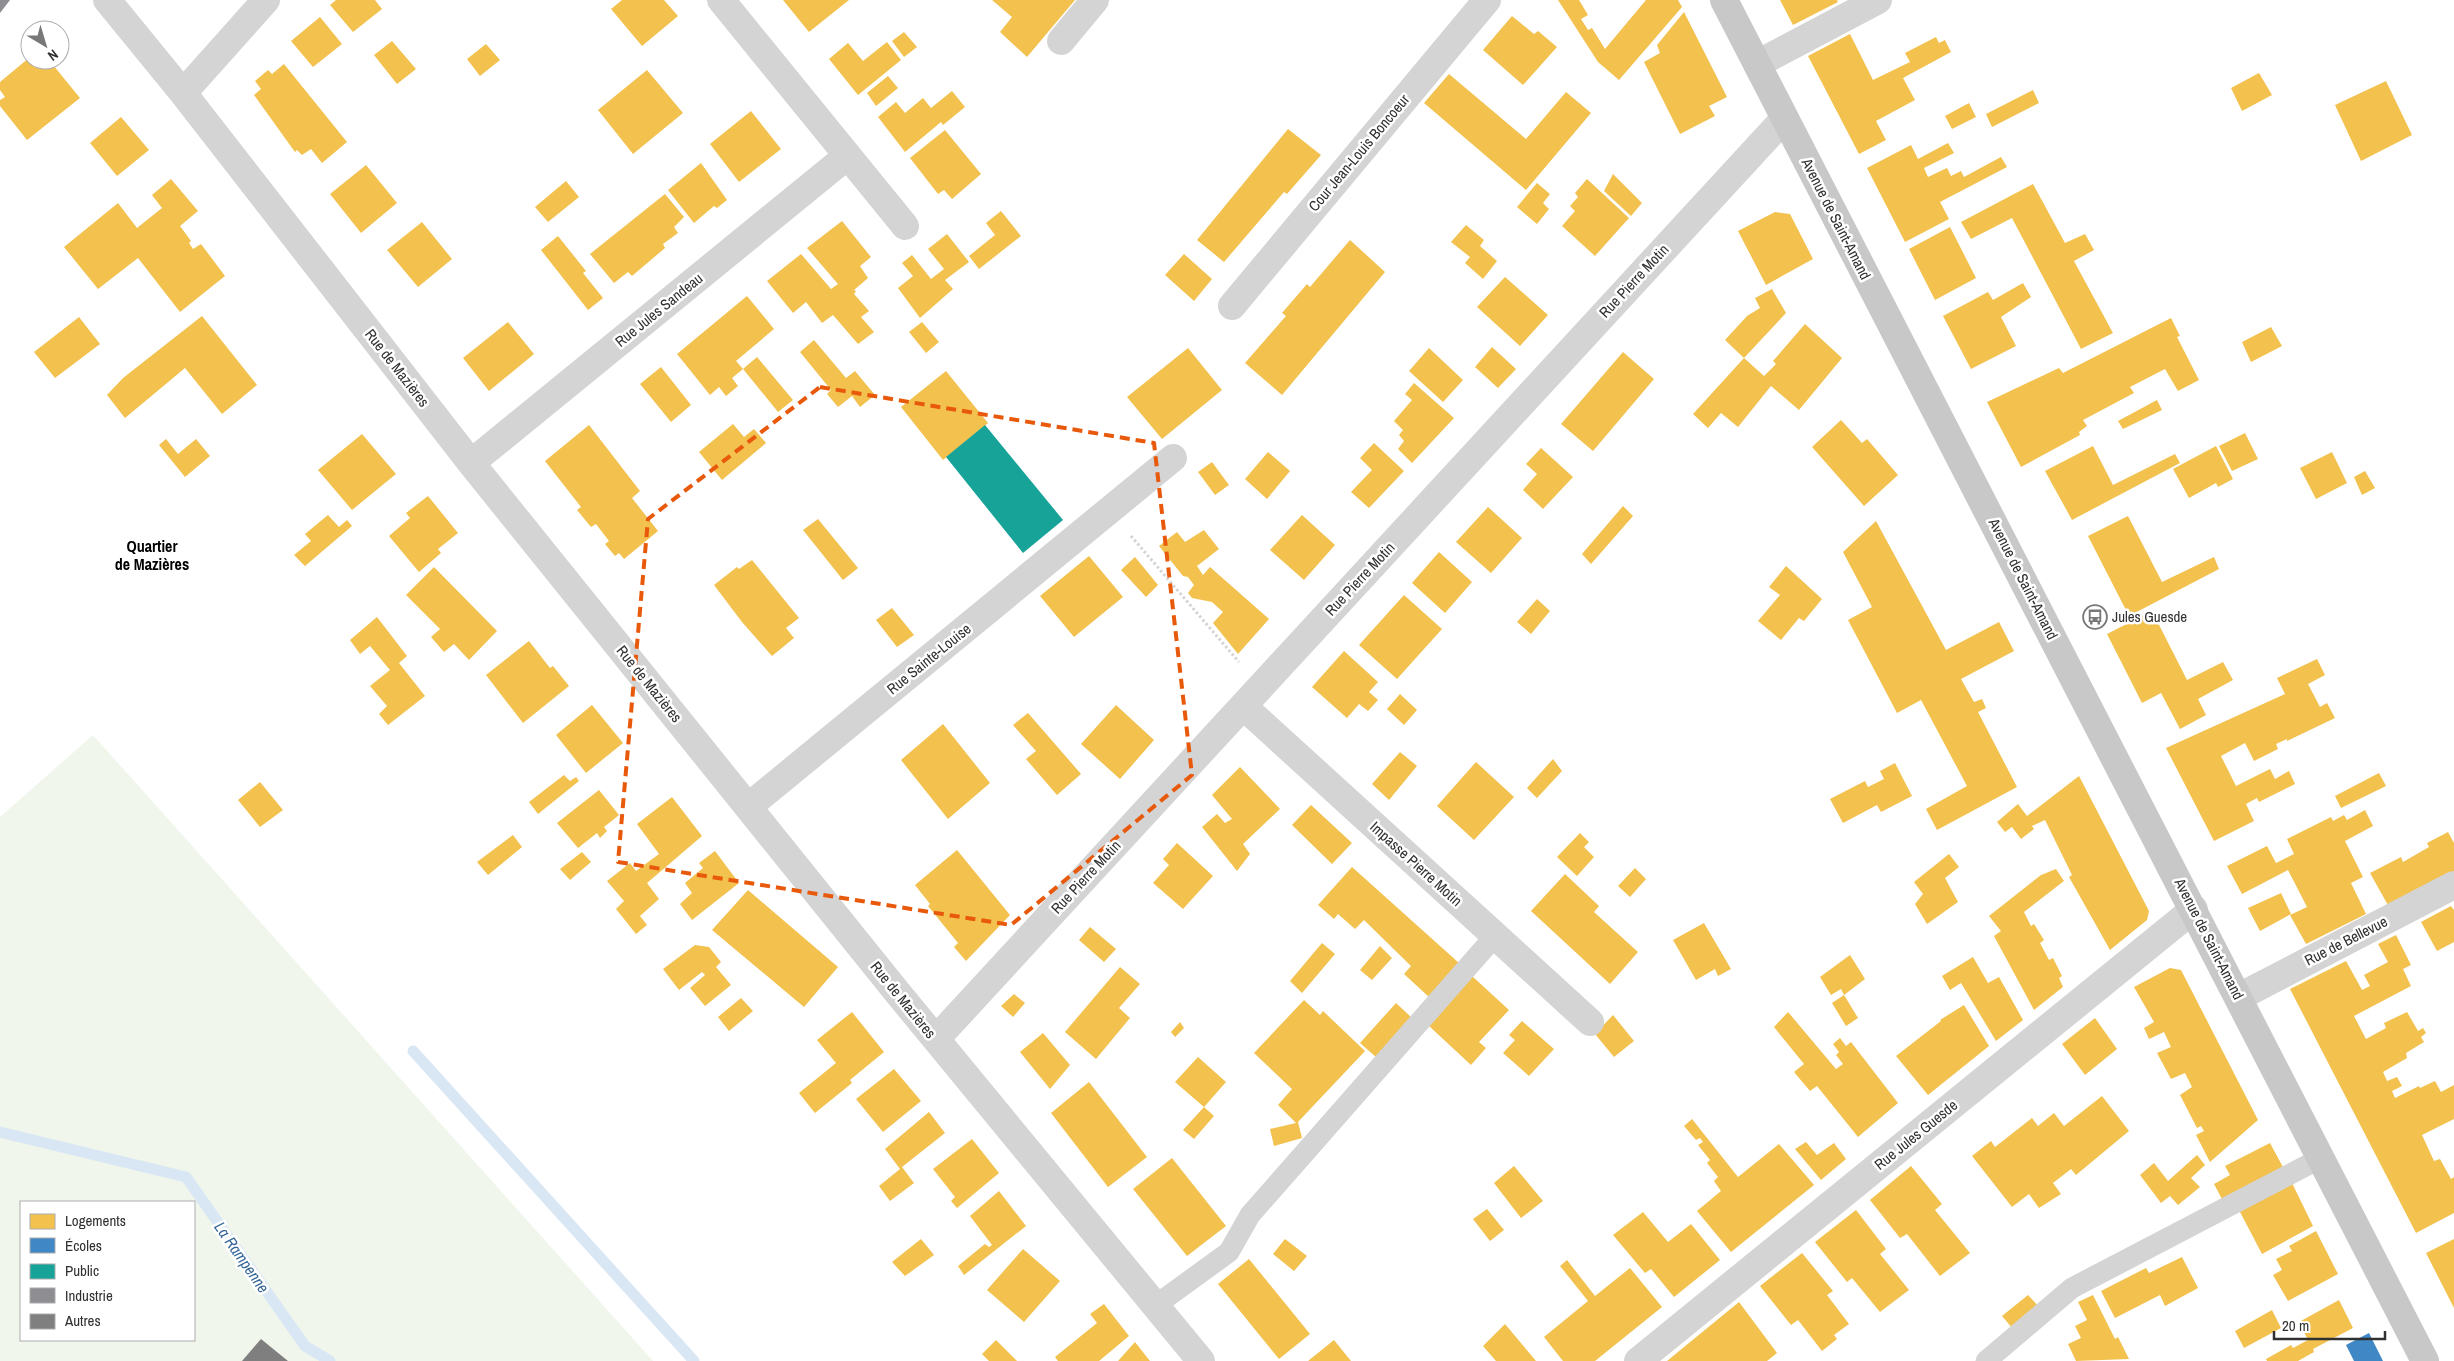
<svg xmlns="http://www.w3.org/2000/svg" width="2454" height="1361" font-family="'Archivo Narrow',sans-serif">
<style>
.green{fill:#f0f6ec;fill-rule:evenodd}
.homes{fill:#f2c14e}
.schools{fill:#3f88c5}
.public{fill:#17a398}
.industry{fill:#8d8d92}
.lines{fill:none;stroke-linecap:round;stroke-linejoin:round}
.stream{stroke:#d9e6f4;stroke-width:11}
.building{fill:#7f7f7f}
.path{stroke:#d4d4d4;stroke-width:3;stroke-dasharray:2.5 2.5;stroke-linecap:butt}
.lane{stroke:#d4d4d4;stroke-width:21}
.street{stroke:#d4d4d4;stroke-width:28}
.primary{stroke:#c8c8c8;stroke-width:28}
.marked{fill:none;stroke:#e8590c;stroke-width:4;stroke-dasharray:10 6;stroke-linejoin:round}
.labels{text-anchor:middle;stroke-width:5;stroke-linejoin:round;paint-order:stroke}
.street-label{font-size:15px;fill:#303030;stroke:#fff}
.poi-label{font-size:15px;fill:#303030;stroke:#fff;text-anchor:start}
.neighbourhood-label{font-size:16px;font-weight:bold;fill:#000;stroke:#fff}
.water-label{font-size:16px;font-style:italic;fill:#376799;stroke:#fff}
</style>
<rect width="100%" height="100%" fill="#fff"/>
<path class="green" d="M93,735L653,1361H0V817ZM21,1202H194V1340H21Z"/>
<path class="homes" d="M336,0H375L382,9L353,32L330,5Z
M622,0H664L678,16L642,46L611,9Z
M783,0H849L809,32Z
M992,0H1075L1027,57L1000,32L1012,17Z
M1558,0H1579L1588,15L1581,19L1588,30L1592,28L1605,49L1646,0H1678L1682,7L1619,80L1598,62Z
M1780,0H1837L1838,2L1793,25Z
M1684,12L1727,97L1709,106L1715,116L1680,134L1644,62L1660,53L1657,45Z
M1512,16L1534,34L1538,31L1557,47L1523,85L1483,50Z
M320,17L342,44L313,67L291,41Z
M904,32L917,47L904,57L892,41Z
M1850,34L1873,80L1910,62L1905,53L1936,37L1939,43L1945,40L1951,52L1903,78L1915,100L1876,121L1886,140L1859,154L1808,56Z
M392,41L416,69L397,84L374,55Z
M887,42L901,60L858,95L829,59L848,43L863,61Z
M486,44L500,60L480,76L467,59Z
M30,57V60H49L80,98L27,140L0,106V100L5,97L0,90V82Z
M284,64L347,142L322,163L311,149L302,155L297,150L295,152L254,95L261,89L255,81L268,70L272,74Z
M647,70L683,113L633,154L598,110Z
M2259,73L2272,95L2242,111L2231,88Z
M1449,74L1526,139L1566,92L1591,113L1526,190L1424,103Z
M888,76L898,88L876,106L867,93Z
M2386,81L2412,135L2361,161L2335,105Z
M2033,90L2039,103L1992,127L1986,114Z
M952,91L965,107L943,125L941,122L905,152L878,117L896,102L905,113L923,98L931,108Z
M1969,103L1976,117L1952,129L1945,116Z
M751,111L781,149L739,182L710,144Z
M121,117L149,150L117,176L90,143Z
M1288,129L1321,155L1287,194L1284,192L1224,262L1197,240Z
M945,130L981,174L952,199L944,190L938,194L910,158Z
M1948,143L1954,153L1924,168L1928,177L1947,168L1951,176L1961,171L1964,177L2001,157L2007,167L1940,202L1949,219L1905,242L1867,168L1911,145L1918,159Z
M701,163L727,200L717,208L714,206L694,223L668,190Z
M366,165L397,203L361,233L330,194Z
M1613,174L1642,203L1631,216L1604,191Z
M171,179L198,211L180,226L191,241L189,243L193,249L201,244L225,276L180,312L138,258L98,289L64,247L118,203L137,228L162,208L152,195Z
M1587,179L1629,218L1595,256L1562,226L1575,211L1570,206L1578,197L1575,193Z
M566,181L579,197L548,222L535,207Z
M1537,183L1550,194L1543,203L1549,209L1537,224L1517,207Z
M2033,184L2065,243L2085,234L2094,250L2074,261L2113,333L2081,349L2012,218L1971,239L1961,222Z
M665,194L684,217L674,227L678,233L663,244L665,248L632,276L628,272L614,283L590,254Z
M1001,211L1021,236L979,269L969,256L995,235L986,223Z
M1775,212L1790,214L1813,259L1766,285L1738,231Z
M842,221L871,257L860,266L868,278L854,290L856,291L854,294L869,311L861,317L874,332L858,344L833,315L822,323L806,302L793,313L767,281L801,254L831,289L838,284L807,248Z
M422,222L452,259L418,287L387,250Z
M1466,225L1484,240L1480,246L1497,261L1483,279L1465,263L1470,257L1451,242Z
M1950,227L1976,278L1935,300L1909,249Z
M947,234L969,262L945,280L953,289L920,318L898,288L913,276L902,263L912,255L931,279L944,269L928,249Z
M558,236L586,271L583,273L603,298L588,310L541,250Z
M1350,240L1385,272L1282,395L1245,363L1286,316L1282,313L1307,284L1310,287Z
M1184,254L1212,279L1194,301L1165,275Z
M1505,277L1548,315L1520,346L1477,307Z
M2023,283L2031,297L2001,317L2016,346L1971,369L1943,316L1988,292L1993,300Z
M1772,289L1786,313L1744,358L1725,340L1747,316L1760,308L1755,298Z
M747,296L774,329L736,361L743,369L732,378L738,386L726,396L719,387L710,395L677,354Z
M202,316L257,385L222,414L185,368L125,418L107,395L123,378Z
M79,317L100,344L55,378L34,352Z
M2171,318L2180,336L2177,337L2199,380L2178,391L2165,369L2130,387L2134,393L2083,420L2087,426L2079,432L2080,435L2021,467L1987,402L2059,368L2063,373Z
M508,322L534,354L489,391L463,358Z
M922,322L939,342L926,353L909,332Z
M1805,324L1842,358L1799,410L1771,386L1738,427L1721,413L1708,428L1693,414L1744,358L1764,376L1776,364L1773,361Z
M2271,327L2282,346L2251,362L2242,342Z
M814,340L846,378L855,371L875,395L860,407L852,396L838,407L827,394L831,390L800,352Z
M1492,347L1516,369L1498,388L1475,367Z
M1188,348L1222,390L1162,439L1127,397Z
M1429,348L1463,380L1443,402L1409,371Z
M1623,352L1654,379L1593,451L1561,424Z
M757,357L793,400L778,412L743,369Z
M661,367L691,405L671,422L640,384Z
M946,371L988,423L943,460L901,407Z
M1414,383L1454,418L1412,463L1398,449L1404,441L1399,435L1403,430L1394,421L1412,400L1405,394Z
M2157,400L2162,410L2123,429L2118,421Z
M1841,420L1862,443L1867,439L1898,475L1864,506L1812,447Z
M733,424L744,437L754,429L766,443L722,480L699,452Z
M589,425L640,491L632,498L658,531L624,559L619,553L615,556L605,544L609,541L596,524L591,527L577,510L581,507L545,461Z
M2245,433L2258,459L2232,471L2219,446Z
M362,434L396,474L352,510L318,470Z
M166,439L178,454L196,439L210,456L185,477L159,445Z
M1374,443L1404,471L1369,508L1351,492L1372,470L1360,458Z
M2093,446L2113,485L2175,454L2180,463L2072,520L2045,471Z
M2216,446L2233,479L2218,487L2216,483L2189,498L2173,469Z
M1541,448L1573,477L1543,509L1523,490L1537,474L1526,464Z
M1268,452L1290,471L1267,499L1245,479Z
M2332,452L2347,483L2316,499L2300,468Z
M1212,462L1229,485L1215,495L1198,472Z
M2365,471L2375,488L2362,495L2354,477Z
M428,496L458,533L438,549L441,553L419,572L389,536L410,518L406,513Z
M1623,506L1633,516L1591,564L1582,554Z
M1488,507L1522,538L1491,573L1456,542Z
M328,515L339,527L347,520L352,526L305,566L294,555L311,541L305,534Z
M1302,515L1335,545L1304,580L1270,550Z
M2128,516L2162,582L2214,557L2219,569L2129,616L2088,536Z
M818,519L858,568L843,580L803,530Z
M1876,521L1946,650L1999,622L2014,651L1961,679L1974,702L1982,699L1986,708L1978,712L2017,787L1937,830L1926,809L1967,786L1921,700L1897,713L1848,620L1872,607L1843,552Z
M1204,530L1219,549L1197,566L1203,575L1210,567L1269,619L1238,654L1213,623L1223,612L1212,602L1192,598L1188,593L1194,585L1188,577L1183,576L1159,546L1177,532L1185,542Z
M1439,552L1472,582L1445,613L1412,583Z
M1089,556L1123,597L1074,637L1040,596Z
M1135,557L1158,585L1146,597L1121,570Z
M752,560L799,618L786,628L794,638L772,656L742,622L714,585L737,567L739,569Z
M1786,566L1822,599L1804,621L1799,618L1781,640L1758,621L1780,595L1769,587Z
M434,567L497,631L469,660L454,644L444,652L431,637L440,629L406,595Z
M1404,595L1442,629L1397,679L1359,645Z
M1537,599L1550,611L1531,634L1517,622Z
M892,608L914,635L897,647L876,620Z
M2152,611L2187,680L2223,662L2233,680L2198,699L2206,715L2180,729L2161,693L2142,703L2107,634Z
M377,617L407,656L399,663L425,696L388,725L379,714L387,706L370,686L390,670L370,646L360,654L350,640Z
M529,641L550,668L553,666L569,686L523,723L486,675Z
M1344,651L1378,682L1369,692L1378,700L1368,711L1359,704L1347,718L1312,687Z
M2317,659L2325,675L2308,684L2320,707L2327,703L2335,718L2287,741V739L2276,744L2278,749L2254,761L2245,743L2221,756L2236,786L2270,769L2275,779L2289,771L2295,784L2259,802L2257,798L2246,804L2254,821L2214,841L2166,748L2285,694L2277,678Z
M1400,694L1417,710L1404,725L1387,709Z
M592,705L623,743L586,773L556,735Z
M1116,705L1154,740L1120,779L1081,744Z
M1028,713L1081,774L1057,795L1026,759L1036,751L1013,725Z
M943,724L990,783L948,819L901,760Z
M1400,752L1417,766L1389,800L1372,784Z
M1553,759L1562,771L1537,798L1527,788Z
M1476,762L1514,797L1474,840L1437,806Z
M1895,763L1912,796L1881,812L1877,805L1843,823L1830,799L1865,781L1868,787L1884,779L1880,771Z
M1240,767L1280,809L1243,844L1250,854L1237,871L1202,827L1217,814L1225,823L1232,819L1212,795Z
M2379,773L2386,786L2341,808L2335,796Z
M564,775L570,781L576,777L579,781L538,814L529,802Z
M2079,776L2149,911L2147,920L2110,950L2069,877L2072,875L2045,820L2032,826L2034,829L2021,839L2012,827L2005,832L1997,822L2018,804L2027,816Z
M260,782L283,810L260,827L238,800Z
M599,790L619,815L604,827L607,831L600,838L597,833L578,848L557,823Z
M672,797L702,836L647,883L659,899L640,916L647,925L636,934L616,909L624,901L607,881L630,863L636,871L659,854L637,824Z
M1311,805L1352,843L1332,864L1292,825Z
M2365,810L2373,826L2345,841L2363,877L2351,883L2366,914L2306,944L2290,915L2307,907L2288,870L2242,894L2227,866L2267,846L2276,863L2294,854L2287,839L2331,817L2333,821L2344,815L2347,820Z
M2448,832L2454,843V875L2389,907L2370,873L2401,857L2403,862L2429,847L2427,843Z
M1580,833L1589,842L1584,847L1594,857L1577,876L1557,857Z
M513,835L522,847L488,875L477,862Z
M1177,843L1213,876L1183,909L1153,883L1169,865L1163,859Z
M957,850L1010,915L966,961L954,947L958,943L928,906L930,904L915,885Z
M715,851L739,883L692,920L680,904L692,893L685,883L703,868L699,863Z
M582,852L591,862L570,880L560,869Z
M1949,854L1959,867L1945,878L1958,902L1927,924L1915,904L1923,894L1914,882Z
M1352,867L1459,963L1429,997L1404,974L1411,966L1364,920L1355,929L1338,914L1334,919L1318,905Z
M1635,868L1646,879L1630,897L1618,886Z
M2056,869L2064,881L2024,912L2031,926L2034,924L2044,940L2040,943L2049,960L2053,958L2062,976L2059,978L2063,987L2034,1010L1994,936L2001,931L1989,916L2041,875Z
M1565,874L1599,906L1594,912L1638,952L1610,984L1531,911Z
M748,890L838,967L804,1007L712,930Z
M2281,893L2291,914L2260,931L2248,908Z
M2451,906L2454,910V942L2437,951L2421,922Z
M1704,923L1731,969L1718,976L1715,969L1696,980L1673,940Z
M1090,927L1116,949L1104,962L1079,940Z
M2396,935L2411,965L2403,969L2411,986L2354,1016L2366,1039L2386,1028L2384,1023L2407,1012L2418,1031L2423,1028L2426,1033L2421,1037L2424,1042L2406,1053L2407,1058L2383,1072L2387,1081L2397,1077L2402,1086L2392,1091L2395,1098L2419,1086L2420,1088L2435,1081L2441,1092L2454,1085V1119L2422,1135L2434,1161L2440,1159L2451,1179L2454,1177V1213L2416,1233L2290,989L2346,961L2362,990L2370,986L2364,975L2388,962L2378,944Z
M1322,943L1335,954L1302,993L1290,981Z
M695,945L709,947L721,962L716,967L731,985L705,1006L690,988L705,975L702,972L679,990L663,969Z
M1380,946L1392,958L1372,980L1360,970Z
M1850,955L1865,979L1844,995L1858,1018L1846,1026L1832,1003L1844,995L1841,989L1831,995L1820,977Z
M1973,957L1988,983L1999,977L2023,1020L1996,1041L1961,983L1950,990L1942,976Z
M1120,967L1140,984L1119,1008L1130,1018L1096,1059L1065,1032Z
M2170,968L2181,970L2258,1120L2210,1162L2196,1135L2204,1131L2201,1126L2197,1128L2180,1095L2192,1087L2185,1073L2171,1079L2157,1053L2171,1047L2164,1032L2149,1039L2144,1028L2154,1022L2134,987Z
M1472,976L1509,1010L1479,1042L1486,1048L1471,1065L1428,1025Z
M1014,994L1025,1003L1013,1017L1001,1006Z
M741,998L753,1011L729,1031L718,1017Z
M1304,1000L1320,1015L1323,1011L1365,1051L1298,1122L1302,1138L1274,1146L1270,1129L1296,1123L1278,1105L1292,1089L1254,1053Z
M1396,1003L1411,1017L1376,1057L1360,1043Z
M1964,1005L1989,1046L1928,1095L1896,1056L1941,1021L1940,1020Z
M852,1012L884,1052L850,1080L852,1083L815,1113L799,1093L836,1063L817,1040Z
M1788,1012L1836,1069L1843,1064L1836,1055L1839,1052L1833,1044L1840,1038L1846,1046L1851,1042L1898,1103L1858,1137L1817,1086L1810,1091L1794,1072L1804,1064L1774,1027Z
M1613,1015L1634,1041L1614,1057L1595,1034Z
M2095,1018L2117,1049L2085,1075L2062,1044Z
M1522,1021L1554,1049L1529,1076L1503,1053L1515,1040L1509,1035Z
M1180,1022L1184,1028L1175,1037L1171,1032Z
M1043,1033L1070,1065L1050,1089L1020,1052Z
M1198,1057L1226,1082L1204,1107L1175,1082Z
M894,1069L921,1101L883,1132L856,1099Z
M1089,1082L1147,1157L1108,1187L1051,1113Z
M2102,1096L2129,1131L2076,1175L2071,1169L2053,1183L2061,1194L2039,1208L2029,1194L2012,1207L1972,1156L1991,1141L1995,1147L2032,1118L2038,1126L2054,1113L2064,1126Z
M1204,1107L1214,1116L1194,1139L1183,1130Z
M929,1112L945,1133L902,1167L914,1183L890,1201L879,1186L900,1169L885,1149Z
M1692,1119L1738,1177L1779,1144L1814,1185L1731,1252L1697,1211L1721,1191L1714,1181L1718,1177L1707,1163L1710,1160L1698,1145L1703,1142L1700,1138L1696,1140L1684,1126Z
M972,1139L999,1173L957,1208L951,1201L955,1197L933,1169Z
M1806,1142L1817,1155L1834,1143L1846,1159L1821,1180L1795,1149Z
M2270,1143L2284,1169L2223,1201L2214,1184L2230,1175L2225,1166Z
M2197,1155L2205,1165L2191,1178L2200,1187L2178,1205L2170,1196L2161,1203L2140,1175L2154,1163L2168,1181Z
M1172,1158L1226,1226L1187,1256L1133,1189Z
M1514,1166L1543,1201L1521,1218L1494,1183Z
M1911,1166L1942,1204L1935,1210L1970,1253L1940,1276L1907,1234L1900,1238L1870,1200Z
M2292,1183L2313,1226L2262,1254L2239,1210Z
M999,1191L1026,1226L964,1275L958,1266L985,1244L989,1247L992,1245L970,1216Z
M1487,1209L1504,1230L1490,1241L1473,1219Z
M1856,1210L1886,1249L1880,1254L1909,1290L1880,1312L1852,1278L1847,1282L1815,1242Z
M1643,1212L1668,1242L1691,1224L1720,1260L1674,1297L1651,1269L1645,1273L1613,1235Z
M2316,1231L2338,1274L2288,1301L2273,1275L2282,1270L2276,1259L2292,1251L2289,1246Z
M921,1239L934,1255L905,1276L892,1262Z
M1285,1239L1307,1256L1294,1271L1273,1254Z
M2454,1239V1308L2426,1253Z
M1023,1249L1060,1281L1024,1322L987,1290Z
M1802,1253L1833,1291L1827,1295L1849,1324L1834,1335L1837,1339L1822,1351L1798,1320L1791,1325L1760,1286Z
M2182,1257L2198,1288L2165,1306L2160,1295L2115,1318L2101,1291L2146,1268L2149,1273Z
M1249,1259L1310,1334L1279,1359L1218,1284Z
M1567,1260L1595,1296L1630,1268L1662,1307L1595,1361H1563L1544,1337L1588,1301L1560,1266Z
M2028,1295L2039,1307L2013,1329L2002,1316Z
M2093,1295L2115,1339L2118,1337L2129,1359L2076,1361L2068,1344L2081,1338L2075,1326L2087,1320L2078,1302Z
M2339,1300L2353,1328L2313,1349L2314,1352L2298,1361H2267L2266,1359L2291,1345L2293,1348L2308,1340L2299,1322Z
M1739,1302L1777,1353L1767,1361H1667Z
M1104,1304L1129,1336L1099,1361H1058L1055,1357L1097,1323L1090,1314Z
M2272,1310L2281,1328L2244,1348L2235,1331Z
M1505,1324L1531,1355L1536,1361H1496L1483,1346Z
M996,1340L1017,1361H989L982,1354Z
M1334,1340L1351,1361H1308Z
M1135,1342L1150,1361H1118Z"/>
<path class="schools" d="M2369,1333L2383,1361H2354L2346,1345Z"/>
<path class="public" d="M985,425L1063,520L1023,553L946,457Z"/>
<path class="industry" d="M0,0H10L0,13Z"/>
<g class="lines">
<path class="stream" d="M413,1051L694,1361
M0,1132L186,1177L305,1346L330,1361"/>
</g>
<path class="building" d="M261,1339L288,1361H242Z"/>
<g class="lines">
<path class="path" d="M1131,536L1239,662"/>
<path class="lane" d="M1156,1305L1229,1252L1250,1215L1495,936
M1986,1361L2072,1288L2321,1158"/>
<path class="street" d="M107,0L183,93L471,463L897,992L1201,1361
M721,0L905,226
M1061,41L1095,0
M1757,64L1878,0
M183,93L266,0
M1232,306L1487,0
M471,463L846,157
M1243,706L1590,1022
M748,807L1173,458
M2239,997L2454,885
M936,1039L1784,119
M1638,1361L2194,909"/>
<path class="primary" d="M1724,0L2425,1361"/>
</g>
<path class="marked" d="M820,387L1154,443L1192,775L1011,925L618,862L648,519Z"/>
<defs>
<g id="bus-ring" transform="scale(1.25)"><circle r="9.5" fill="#fff" stroke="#787878" stroke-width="1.5"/><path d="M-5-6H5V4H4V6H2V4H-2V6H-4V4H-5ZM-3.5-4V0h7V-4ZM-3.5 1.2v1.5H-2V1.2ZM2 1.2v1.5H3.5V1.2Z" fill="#787878"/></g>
</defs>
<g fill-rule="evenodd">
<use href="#bus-ring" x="2095" y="617"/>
</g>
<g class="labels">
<g class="street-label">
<text transform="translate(1359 153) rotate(-50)" y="5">Cour Jean-Louis Boncoeur</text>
<text transform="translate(1836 219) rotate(63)" y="5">Avenue de Saint-Amand</text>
<text transform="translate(1634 281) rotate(-47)" y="5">Rue Pierre Motin</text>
<text transform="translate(659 310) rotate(-39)" y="5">Rue Jules Sandeau</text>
<text transform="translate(397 368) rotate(52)" y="5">Rue de Mazières</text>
<text transform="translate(1360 579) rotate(-47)" y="5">Rue Pierre Motin</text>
<text transform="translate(2023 579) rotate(63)" y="5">Avenue de Saint-Amand</text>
<text transform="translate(929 659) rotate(-39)" y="5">Rue Sainte-Louise</text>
<text transform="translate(649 684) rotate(51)" y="5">Rue de Mazières</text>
<text transform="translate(1416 864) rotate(42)" y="5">Impasse Pierre Motin</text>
<text transform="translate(1086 877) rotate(-47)" y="5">Rue Pierre Motin</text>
<text transform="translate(2209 939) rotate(63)" y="5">Avenue de Saint-Amand</text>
<text transform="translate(2346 941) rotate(-27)" y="5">Rue de Bellevue</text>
<text transform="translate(903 1000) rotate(51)" y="5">Rue de Mazières</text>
<text transform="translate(1916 1135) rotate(-39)" y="5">Rue Jules Guesde</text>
</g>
<g class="poi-label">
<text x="2112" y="622">Jules Guesde</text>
</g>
<g class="neighbourhood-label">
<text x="152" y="552">Quartier<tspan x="152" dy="18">de Mazières</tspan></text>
</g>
<g class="water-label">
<text transform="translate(242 1257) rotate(55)" y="6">La Rampenne</text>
</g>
</g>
<rect x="20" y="1201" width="175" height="140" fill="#ffffff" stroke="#acacac"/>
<rect x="30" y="1214" width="25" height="15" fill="#f2c14e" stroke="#acacac"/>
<text x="65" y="1226" font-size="15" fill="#303030">Logements</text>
<rect x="30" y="1238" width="25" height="15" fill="#3f88c5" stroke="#acacac"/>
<text x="65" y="1251" font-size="15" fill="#303030">Écoles</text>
<rect x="30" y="1264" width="25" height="15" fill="#17a398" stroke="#acacac"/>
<text x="65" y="1276" font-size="15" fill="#303030">Public</text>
<rect x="30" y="1288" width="25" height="15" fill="#8d8d92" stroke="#acacac"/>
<text x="65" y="1301" font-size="15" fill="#303030">Industrie</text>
<rect x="30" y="1314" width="25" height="15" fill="#7f7f7f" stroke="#acacac"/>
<text x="65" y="1326" font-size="15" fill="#303030">Autres</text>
<g transform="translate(45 45) rotate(142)"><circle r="24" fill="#ffffff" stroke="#acacac"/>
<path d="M0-4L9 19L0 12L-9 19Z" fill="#787878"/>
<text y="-8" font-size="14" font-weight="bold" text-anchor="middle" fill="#303030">N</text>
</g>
<path d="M2274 1331v8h111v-8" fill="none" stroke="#303030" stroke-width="2.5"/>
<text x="2282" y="1331" font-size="15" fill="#303030" stroke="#ffffff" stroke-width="4" paint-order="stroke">20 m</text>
</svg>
